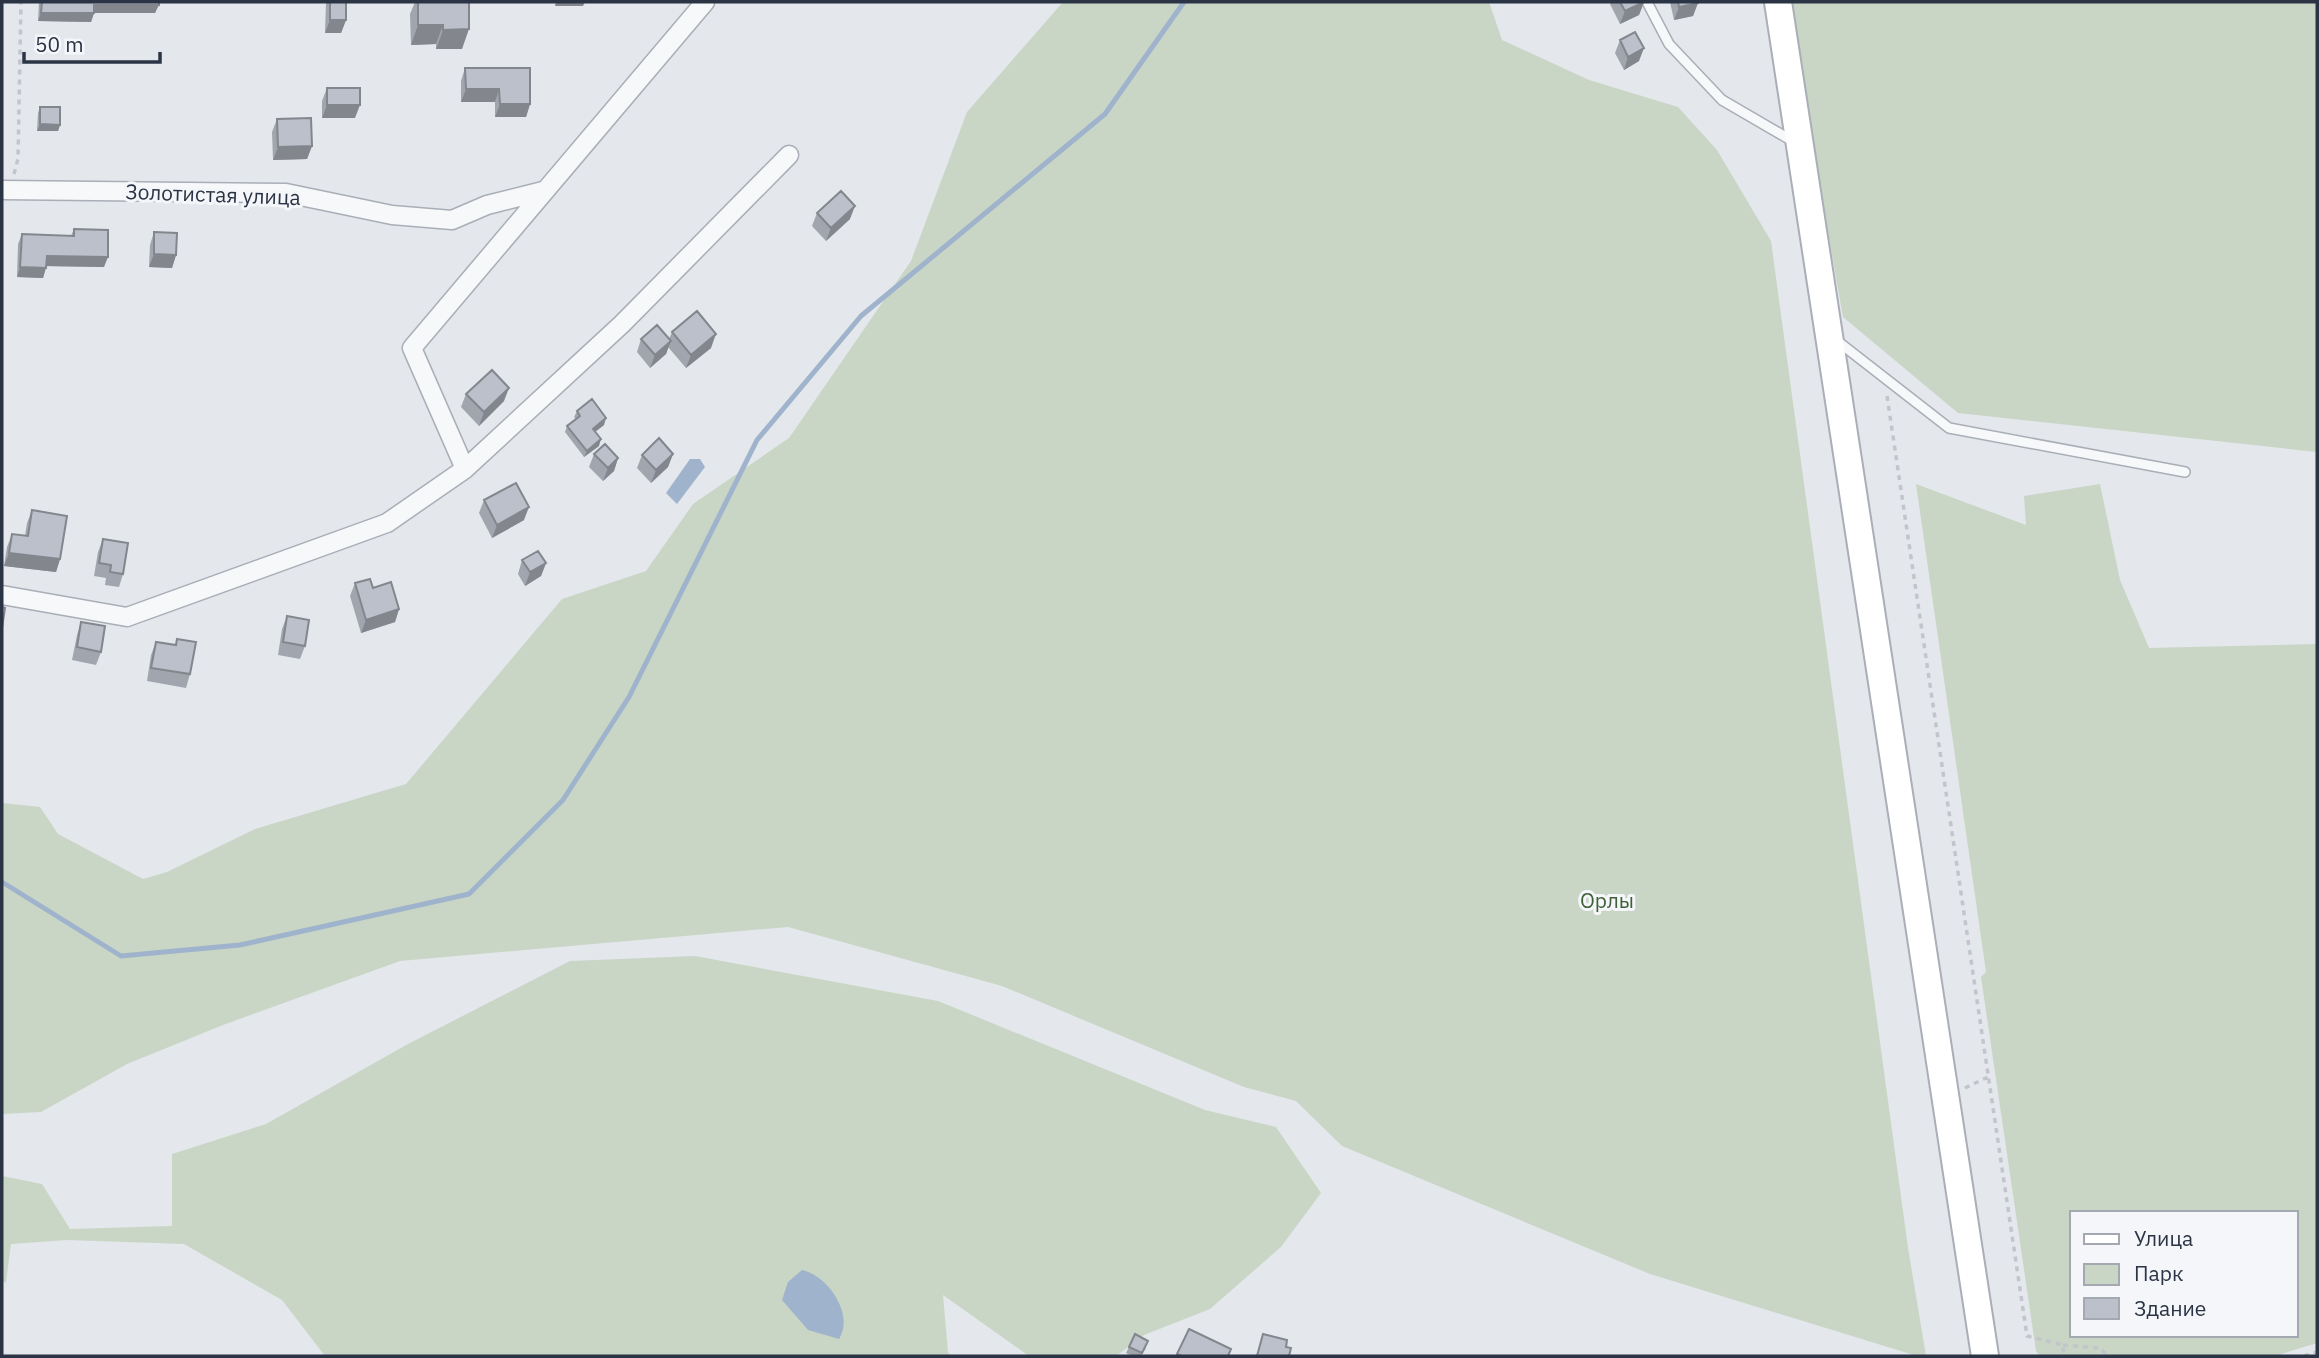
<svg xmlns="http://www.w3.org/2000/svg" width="2319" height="1358" font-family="'IBM Plex Sans',sans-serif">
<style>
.green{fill:#c9d6c5;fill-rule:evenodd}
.water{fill:#9fb4cc}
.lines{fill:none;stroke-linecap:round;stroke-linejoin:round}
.stream{stroke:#9fb4cc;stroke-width:5}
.service-casing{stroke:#a9aeb7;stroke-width:12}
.minor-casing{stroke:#a9aeb7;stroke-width:21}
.secondary-casing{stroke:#a9aeb7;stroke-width:30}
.path{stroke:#c2c5cb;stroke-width:3.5;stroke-dasharray:5 5;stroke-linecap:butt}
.service{stroke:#f7f8fa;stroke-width:9}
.minor{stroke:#f7f8fa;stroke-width:18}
.secondary{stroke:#fff;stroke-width:26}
.wall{fill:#a1a5ae}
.shaded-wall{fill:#83868d}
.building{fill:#bbc0ca;stroke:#83868d;stroke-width:2}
.labels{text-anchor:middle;stroke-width:6;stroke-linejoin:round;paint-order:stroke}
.street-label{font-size:21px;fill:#2b3445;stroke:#f4f6f9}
.park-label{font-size:21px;fill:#3f6138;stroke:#f4f6f9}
</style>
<rect width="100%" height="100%" fill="#e4e7ec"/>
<path class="green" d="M1063,2H1489L1502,40L1589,80L1678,107L1717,150L1771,241L1908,1248L1926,1356H1917L1650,1274L1342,1146L1296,1101L1244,1087L1002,986L788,927L400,961L223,1025L127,1064L41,1112L2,1114V803L40,807L58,834L143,879L167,872L255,829L406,784L562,599L646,571L693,504L789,438L911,261L967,112Z
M1792,2H2317V452L1958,413L1843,317L1795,45Z
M1916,484L2026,525L2024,496L2100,484L2120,580L2149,648L2317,644V1343L2275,1356H2040L2036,1351L1981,977L1986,972ZM2072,1213H2296V1335H2072Z
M695,956L938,1001L1205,1110L1276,1127L1321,1193L1281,1247L1210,1309L1144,1335L1116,1356H1029L943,1295L948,1352L951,1356H325L282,1300L184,1244L67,1240L11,1244L6,1282L2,1283V1176L42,1184L70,1229L172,1226V1154L266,1124L408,1044L570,961Z"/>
<path class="water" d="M690,459H700L705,467L677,504L666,493Z
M802,1270C827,1275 855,1314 839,1339L808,1330L782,1300L788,1282Z"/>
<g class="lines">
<path class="stream" d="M2,882L121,956L240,945L469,894L563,800L629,697L757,440L861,316L1105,114L1184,2"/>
<g class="service-casing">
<path id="service" d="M1647,2L1669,44L1722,100L1796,143
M1836,340L1949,428L2185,472"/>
</g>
<g class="minor-casing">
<path id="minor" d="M2,190L286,193L392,215L452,220L487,205L543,191
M465,469L412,348L705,2
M2,595L127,617L387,523L465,469L622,324L789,155"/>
</g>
<g class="secondary-casing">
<path id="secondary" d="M1778,2L1985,1356"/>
</g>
<path class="path" d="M14,174L18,159L21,2
M1887,396L2027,1336L2063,1345L2064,1356
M1965,1088L1988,1077
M2063,1345L2099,1348L2109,1356
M2304,1356L2317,1352"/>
<use href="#service" class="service"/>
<use href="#minor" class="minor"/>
<use href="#secondary" class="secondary"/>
</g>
<path class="wall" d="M39,2H159L155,13H94L91,22L38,21Z
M326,2H346V20L341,33H325Z
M415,2H469L462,49H436V44L411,45L410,14Z
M1611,2H1644L1639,15L1620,24L1610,4Z
M1670,2H1698L1693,16L1674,20Z
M1620,40L1639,61L1624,70L1615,53Z
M465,68L530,104L526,117H495V102H461V81Z
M327,88L355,118H322V101Z
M40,107L60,125L58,131H37L38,113Z
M277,119L312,146L307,159L273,160L272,132Z
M817,213L850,219L826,241L812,226Z
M74,229L104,267L46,266L43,278L17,277L18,244L22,234L71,236Z
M154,232L176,255L172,268L149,267L150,245Z
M672,332L711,348L686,368L668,347L666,354L650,368L637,352L641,339H669Z
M466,394L504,401L479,426L461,407Z
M577,411L604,425L595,432L599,446L584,457L565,432L567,426L576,419L574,417Z
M594,454L618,458L614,471L603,481L589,467Z
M673,454L668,467L651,483L637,468L642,455Z
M484,500L524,520L492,538L479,513Z
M32,510L60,559L56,572L4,566L7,547L12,534L25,536L27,523Z
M103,539L123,574L119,587L105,585L106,578L94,576L98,552Z
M522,560L546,563L541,576L525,586L518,574Z
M355,583L373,588L399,609L395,622L361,633L350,596Z
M287,616L305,646L300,659L278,655L282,629Z
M81,622L101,652L96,665L72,660L77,635Z
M177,639L190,674L186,688L147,681L151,655L156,642L175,645Z
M1129,1347L1146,1348L1141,1356H1132L1126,1353Z"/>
<path class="shaded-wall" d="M556,2H585L583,6H555Z
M1644,2L1639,15L1620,24L1625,11Z
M1698,3L1693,16L1674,20L1679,7Z
M94,5H159L155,13H91Z
M41,13H94L91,22L38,21Z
M330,20H346L341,33H325Z
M418,25H443L436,44L411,45Z
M469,29L462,49H436L443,30Z
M1644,48L1639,61L1624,70L1628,57Z
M466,89H499L495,102H461Z
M500,104H530L526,117H495Z
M327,105H360L355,118H322Z
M40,124L60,125L58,131H37Z
M312,146L307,159L273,160L278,147Z
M855,206L850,219L826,241L831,228Z
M154,254L176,255L172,268L149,267Z
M47,256L108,257L104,267L43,266Z
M20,267L46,268L43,278L17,277Z
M716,334L711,348L686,368L691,355Z
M671,341L666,354L650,368L655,355Z
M509,388L504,401L479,426L484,412Z
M606,418L604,425L591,435L593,429Z
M601,439L599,446L584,457L587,451Z
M673,454L668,467L651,483L656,470Z
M618,458L614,471L603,481L608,468Z
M529,507L524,520L492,538L497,525Z
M9,553L60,559L56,572L4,566Z
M546,563L541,576L525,586L530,572Z
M399,609L395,622L361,633L366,620Z"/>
<path class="building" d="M42,2H159V5H94V13H41Z
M330,2H346V20H330Z
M418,2H469V29L443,30V25H418Z
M1620,2H1644L1625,11Z
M1678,2H1698V3L1679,7Z
M1635,32L1644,48L1628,57L1620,40Z
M465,68H530V104H500L499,89H466Z
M327,88H360V105H327Z
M40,107H60V125L40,124Z
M311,118L312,146L278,147L277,119Z
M841,191L855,206L831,228L817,213Z
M74,229L108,230V257L47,256L46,268L20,267L22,234L74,236Z
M154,232L177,233L176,255L154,254Z
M697,311L716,334L691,355L672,332Z
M657,325L671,341L655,355L641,339Z
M492,370L509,388L484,412L466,394Z
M592,399L606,418L593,429L601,439L587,451L567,426L580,416L577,411Z
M659,438L673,454L656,470L642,455Z
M605,444L618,458L608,468L594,454Z
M516,483L529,507L497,525L484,500Z
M32,510L67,516L60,559L9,553L12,534L28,536Z
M103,539L128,543L123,574L110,572L111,565L99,563Z
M538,551L546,563L530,572L522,560Z
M370,579L373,588L391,582L399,609L366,620L355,583Z
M2,607L5,608L2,628Z
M287,616L309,620L305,646L283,642Z
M81,622L105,626L101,652L77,647Z
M177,639L196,642L190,674L151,668L156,642L176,645Z
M1189,1329L1231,1349L1228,1356H1182L1177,1354Z
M1135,1334L1148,1341L1142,1353L1129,1347Z
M1263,1334L1287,1340L1286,1347L1291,1348L1289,1356H1257Z"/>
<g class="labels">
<g class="street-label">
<text transform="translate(213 195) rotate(2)" y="7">Золотистая улица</text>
</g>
<g class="park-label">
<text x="1607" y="908">Орлы</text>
</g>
</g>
<rect width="2319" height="1358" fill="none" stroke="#2b3445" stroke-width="7"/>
<rect x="2070" y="1211" width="228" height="126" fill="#f4f6f9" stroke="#a4a8b1" stroke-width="2"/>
<rect x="2084" y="1234" width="35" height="10" fill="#ffffff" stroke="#a4a8b1" stroke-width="2"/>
<text x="2134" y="1246" font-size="21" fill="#2b3445">Улица</text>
<rect x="2084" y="1264" width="35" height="21" fill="#c9d6c5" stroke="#a4a8b1" stroke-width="2"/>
<text x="2134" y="1281" font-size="21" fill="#2b3445">Парк</text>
<rect x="2084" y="1298" width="35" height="21" fill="#bbc0ca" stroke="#a4a8b1" stroke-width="2"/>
<text x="2134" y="1316" font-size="21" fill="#2b3445">Здание</text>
<path d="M24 52v10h136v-10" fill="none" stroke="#2b3445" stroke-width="3.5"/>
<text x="35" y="52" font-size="21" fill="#2b3445" stroke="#f4f6f9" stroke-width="5" paint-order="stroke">50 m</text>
</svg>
